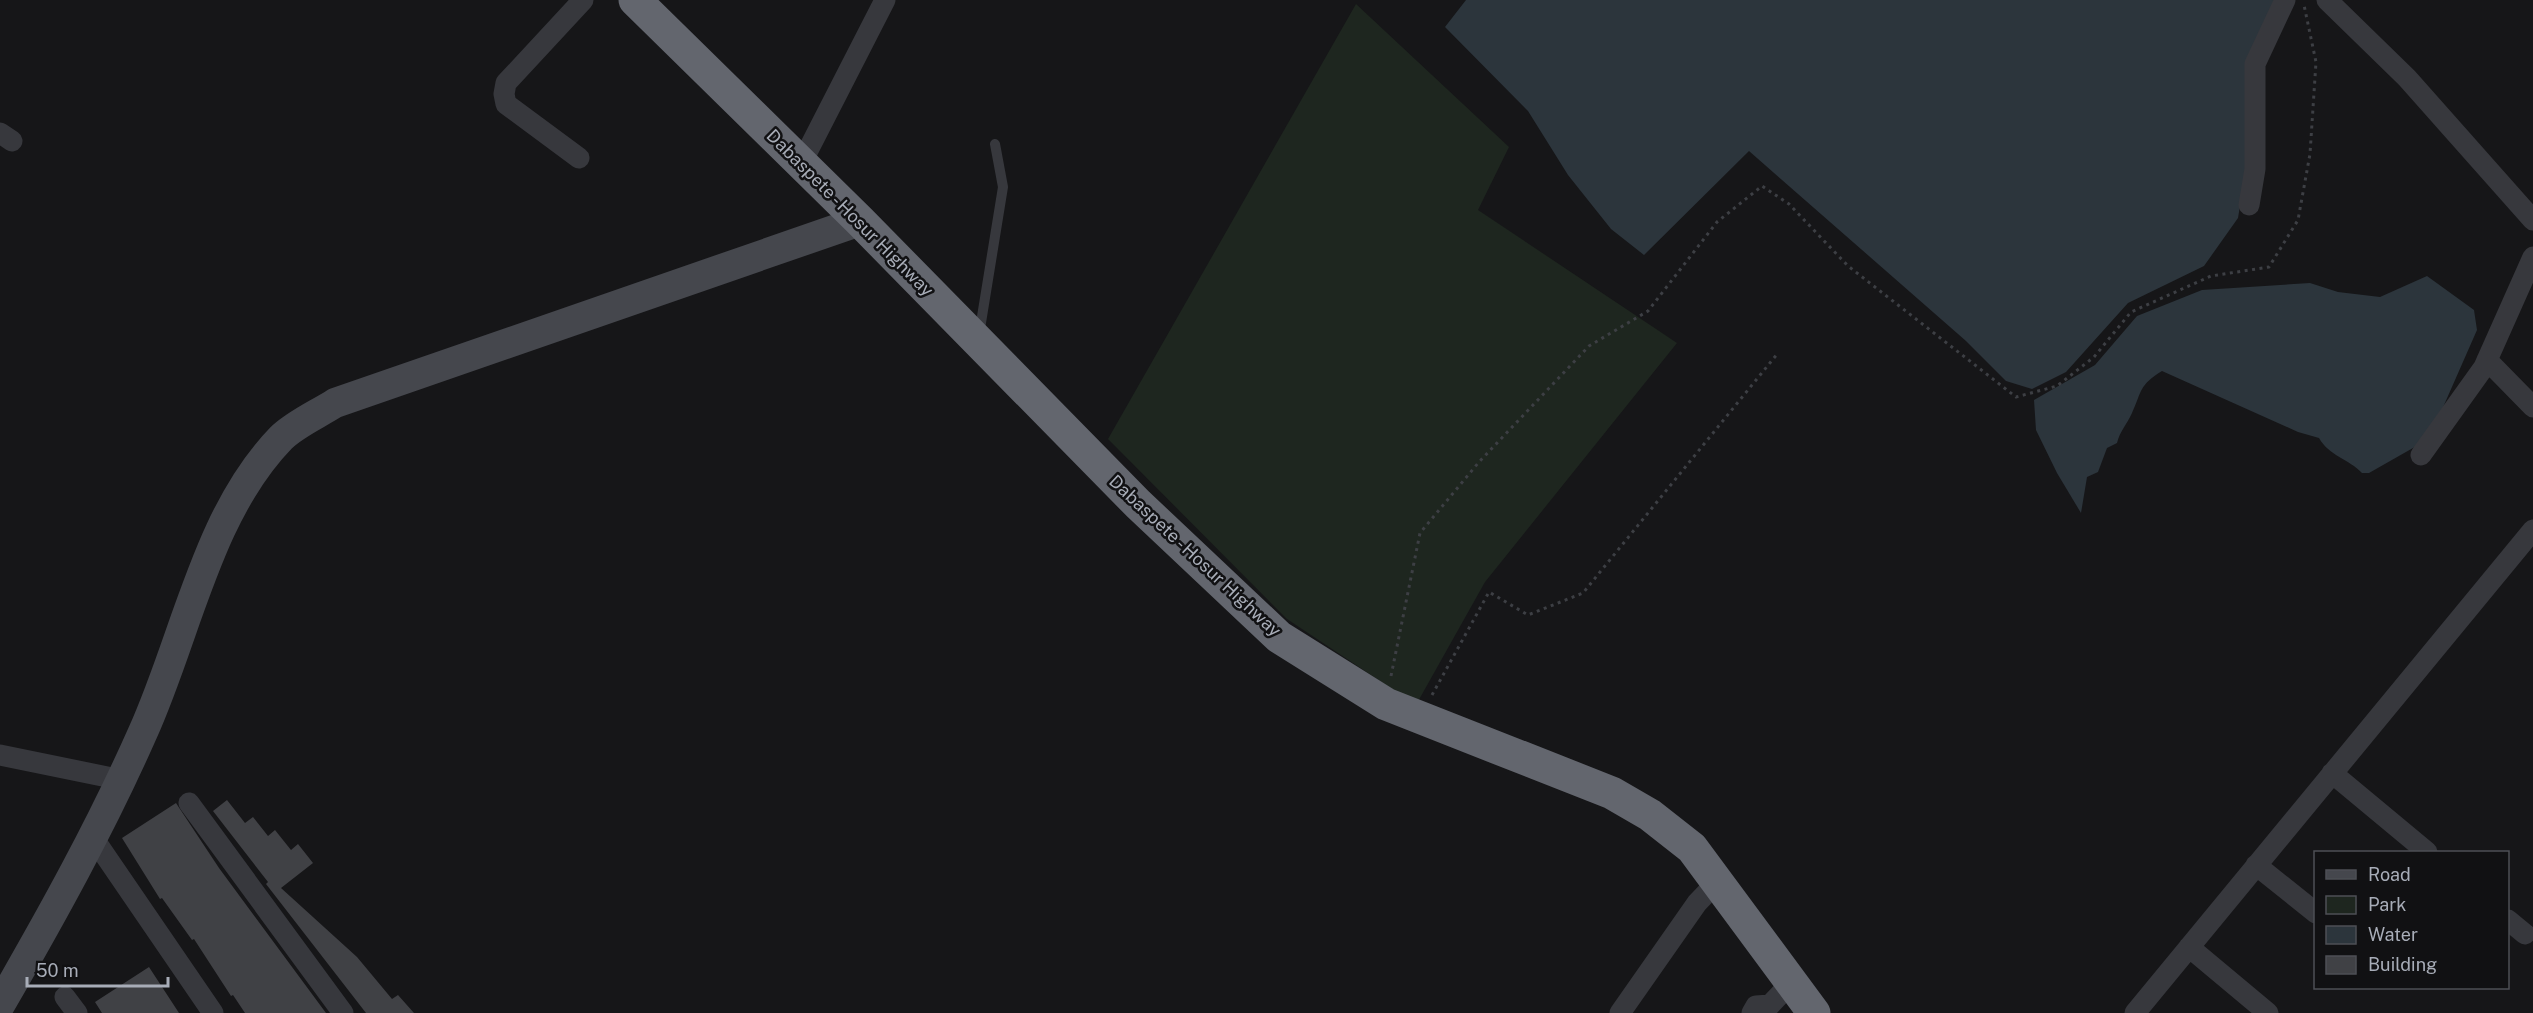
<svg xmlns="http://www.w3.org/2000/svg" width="2533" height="1013" font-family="'Public Sans',sans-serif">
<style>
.green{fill:#1e261f}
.water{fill:#2c353c}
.building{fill:#404145}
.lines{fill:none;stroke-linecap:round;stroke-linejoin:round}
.path{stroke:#3d3f44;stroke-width:3;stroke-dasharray:3 4.5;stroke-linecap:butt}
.lane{stroke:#37383d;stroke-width:10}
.street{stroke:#37383d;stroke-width:21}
.secondary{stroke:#45474d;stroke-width:30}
.highway{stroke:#63666e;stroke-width:33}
.labels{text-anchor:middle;stroke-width:5;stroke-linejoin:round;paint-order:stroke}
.street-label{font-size:18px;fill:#a8adb8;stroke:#111113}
</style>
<rect width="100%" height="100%" fill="#161618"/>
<path class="green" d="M1356,4L1509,147L1478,210L1677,343L1485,582L1416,705L1287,619L1108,439Z"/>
<path class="water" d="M1466,0H2274L2238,218L2204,266L2128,303L2066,372L2032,389L2006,381L1966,341L1749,151L1644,255L1611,229L1568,175L1528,111L1445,27Z
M2427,276L2474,310L2477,330L2437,421L2420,444L2369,473H2362C2349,459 2329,456 2319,438L2298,432L2162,371C2139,385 2142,391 2132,413C2127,424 2120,431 2117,443L2107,448L2098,472L2087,477L2081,513L2057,473L2036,430L2034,400L2095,365L2137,316L2202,290L2310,283L2338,292L2380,297Z"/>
<path class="building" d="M227,800L245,823L253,817L268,836L275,830L291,850L298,844L313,863L281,888L357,957L392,999L398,995L414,1013H366L266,884L268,882L213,811Z
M176,803L219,868L326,1013H245L233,995L231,996L194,939L192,940L162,898L160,899L122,838Z
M149,967L179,1013H102L95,1002Z"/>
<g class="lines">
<path class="path" d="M1391,676L1420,533L1479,462L1589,346L1648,311L1717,222L1762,186L1789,204L1848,266L2016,397L2057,386L2094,357L2131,312L2211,276L2269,267L2298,220L2310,154L2316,62L2304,5
M1432,695L1489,592L1528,615L1583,593L1778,353"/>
<path class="lane" d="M979,335L1003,187L995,144"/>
<path class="street" d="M2327,0L2407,78L2533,220
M0,133L12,141
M579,158L506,104L504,94L506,83L583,0
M801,164L885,0
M2249,205L2255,169V64L2285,0
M2487,360L2533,407
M2421,455L2484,367L2533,257
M0,755L122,780
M2332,773L2427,852
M189,803L343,1013
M94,839L213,1013
M2256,865L2316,913
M2508,920L2525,934
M2189,947L2268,1013
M65,997L77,1013
M1620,1013L1697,903L1717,882
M1752,1013L1756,1006L1770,1005L1790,984
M2135,1013L2533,530"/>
<path class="secondary" d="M0,1005C52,915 101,827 143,732C186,637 207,514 281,438C295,424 318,414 335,403L860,221"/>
<path class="highway" d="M635,0L860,221L1138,504L1279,637L1386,704L1612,793L1650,815L1692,848L1814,1013"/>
</g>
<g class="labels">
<g class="street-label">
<text transform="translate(850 213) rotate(45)" y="6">Dabaspete - Hosur Highway</text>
<text transform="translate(1195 556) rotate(43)" y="6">Dabaspete - Hosur Highway</text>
</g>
</g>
<rect x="2314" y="851" width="195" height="138" fill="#111113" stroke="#4d4f55" stroke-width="1.5"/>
<rect x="2326" y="870" width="30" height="9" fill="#45474d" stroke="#4d4f55" stroke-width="1.5"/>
<text x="2368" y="881" font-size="18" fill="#a8adb8">Road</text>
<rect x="2326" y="896" width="30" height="18" fill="#1e261f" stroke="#4d4f55" stroke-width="1.5"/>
<text x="2368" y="911" font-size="18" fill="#a8adb8">Park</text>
<rect x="2326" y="926" width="30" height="18" fill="#2c353c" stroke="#4d4f55" stroke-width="1.5"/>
<text x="2368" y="941" font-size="18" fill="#a8adb8">Water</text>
<rect x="2326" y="956" width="30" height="18" fill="#404145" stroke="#4d4f55" stroke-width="1.5"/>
<text x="2368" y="971" font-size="18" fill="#a8adb8">Building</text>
<path d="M27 977v9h141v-9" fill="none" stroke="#a8adb8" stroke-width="3"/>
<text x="36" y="977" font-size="18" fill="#a8adb8" stroke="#111113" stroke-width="4.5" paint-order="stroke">50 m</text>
</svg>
